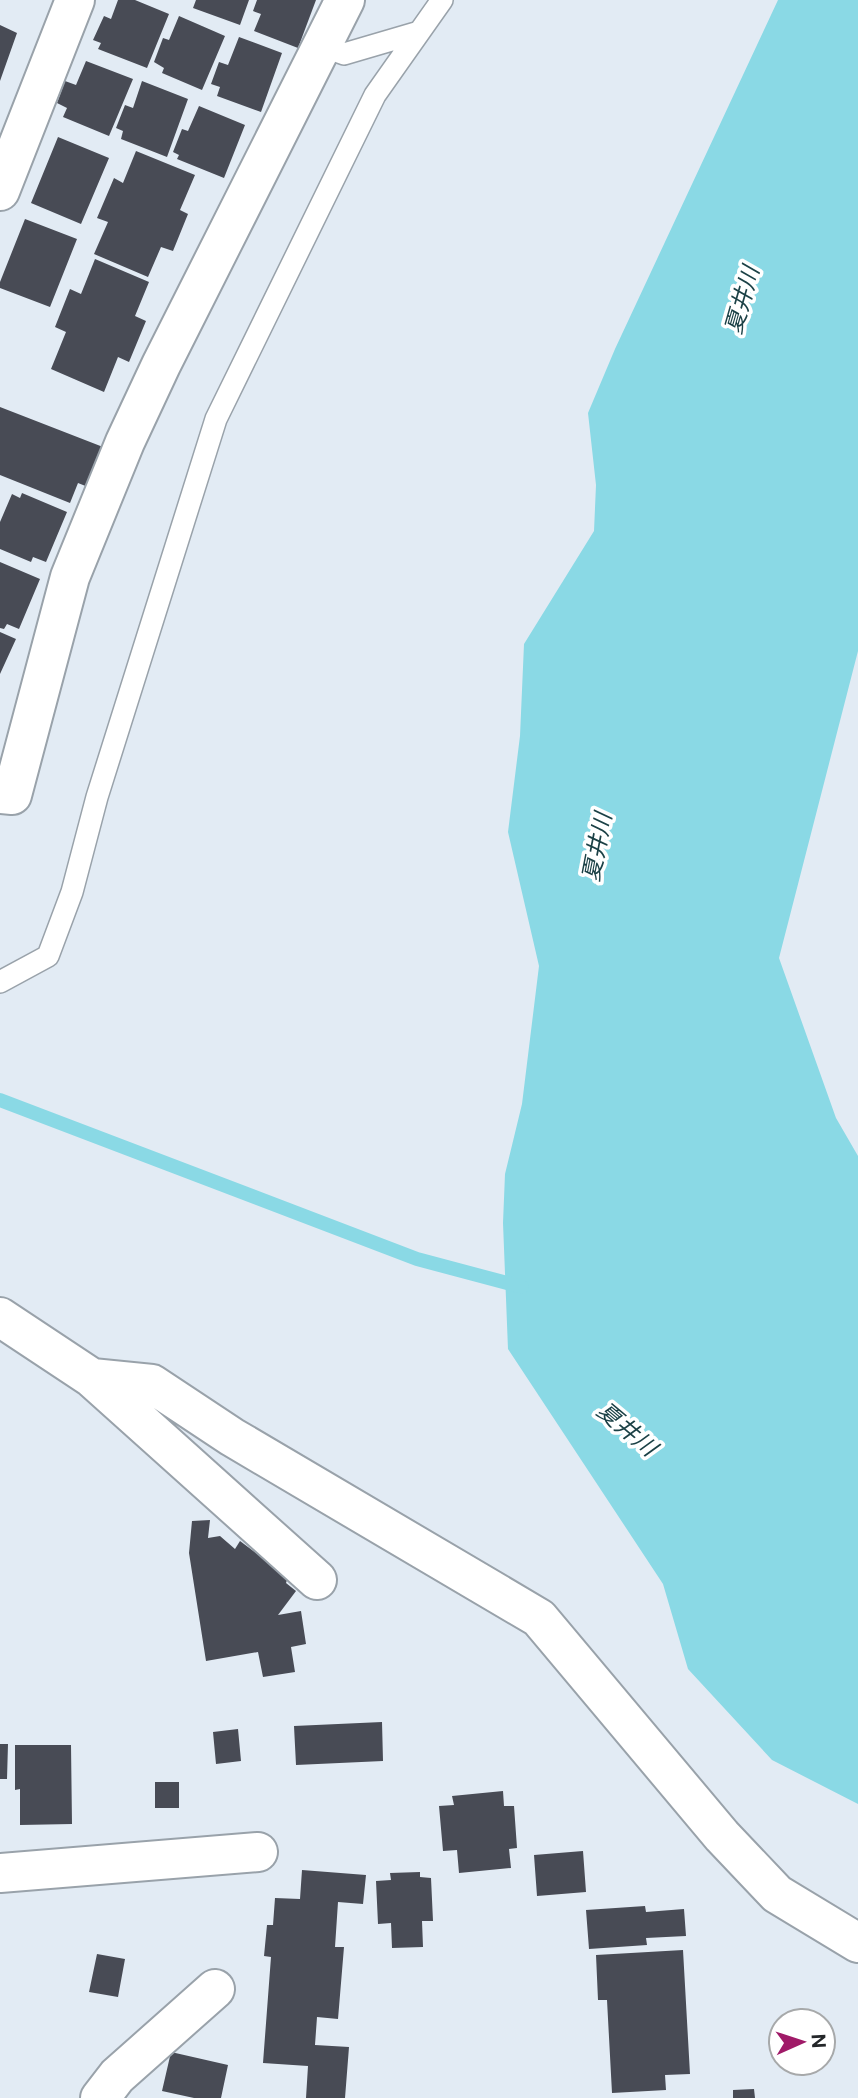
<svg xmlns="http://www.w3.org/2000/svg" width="858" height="2098" font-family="'Public Sans','Noto Sans JP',sans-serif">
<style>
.water{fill:#8ad9e5}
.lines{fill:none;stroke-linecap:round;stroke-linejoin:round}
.stream{stroke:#8ad9e5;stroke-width:14}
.building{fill:#484b55}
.lane-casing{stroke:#99a2aa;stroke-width:24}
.street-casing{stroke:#99a2aa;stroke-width:42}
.lane{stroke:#fff;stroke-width:21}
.street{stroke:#fff;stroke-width:38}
.labels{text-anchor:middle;stroke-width:7;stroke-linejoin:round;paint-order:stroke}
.water-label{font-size:23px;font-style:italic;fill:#1b4146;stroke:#fff}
</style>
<rect width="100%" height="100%" fill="#e2ebf4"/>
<path class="water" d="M778,0H858V651L779,958L836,1118L858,1156V1804L772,1760L688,1669L663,1584L508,1349L503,1223L505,1174L522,1104L539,966L508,832L520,736L524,644L594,531L596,485L588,413L615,349Z"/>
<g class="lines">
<path class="stream" d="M0,1100L417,1259L522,1287"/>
</g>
<path class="building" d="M118,0H135L169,14L147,68L98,49L101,43L93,40L104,16L111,19Z
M196,0H249L240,25L193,8Z
M257,0H316L298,48L254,31L261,14L253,11Z
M179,16L225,36L202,90L162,73L164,68L154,62L163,38L169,40Z
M0,25L17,33L0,81Z
M239,37L282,53L261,112L217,96L220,87L211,84L219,62L228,65Z
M86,61L133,79L109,136L63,117L67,108L57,103L65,81L76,85Z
M142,81L188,99L167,157L121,139L123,131L116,128L125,105L133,108Z
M199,106L245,125L224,178L177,159L179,155L173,152L182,129L188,131Z
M58,137L109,158L81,224L31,203Z
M136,151L195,175L180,210L188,214L173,251L161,247L148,277L94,254L108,222L97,218L114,178L123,183Z
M25,219L77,239L50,307L0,288V282Z
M95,259L149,282L135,316L146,321L129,362L118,357L104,392L51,369L66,332L55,327L70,289L81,294Z
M0,407L103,447L88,487L78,483L70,503L0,475Z
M22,493L67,512L46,562L33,557L31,562L0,549V522L12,494L20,498Z
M0,562L40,579L19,629L7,624L4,629L0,628Z
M0,632L16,639L0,674Z
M210,1520L208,1538L220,1536L235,1549L240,1541L288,1577L286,1583L296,1591L278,1615L301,1611L306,1644L291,1647L295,1672L263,1677L258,1652L206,1661L189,1553L192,1521Z
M382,1722L383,1761L296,1765L294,1726Z
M238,1729L241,1761L216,1764L213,1732Z
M0,1744H8L7,1779H0Z
M15,1745H71L72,1824L20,1825V1789L15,1790Z
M155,1782H179V1808H155Z
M503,1791L504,1806H514L517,1848L509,1849L511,1868L459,1873L457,1850L443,1851L439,1806L454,1805L452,1796Z
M583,1851L586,1892L537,1896L534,1855Z
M302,1870L366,1875L363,1904L338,1902L335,1947H344L338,2019L317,2017L315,2045L349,2047L345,2098H306L308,2066L263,2063L271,1957L264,1956L267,1925H273L275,1898L300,1899Z
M420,1872V1877L431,1878L433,1921H422L423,1947L392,1948L391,1923L378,1924L376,1881L391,1880L390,1873Z
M645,1906L646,1912L684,1909L686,1936L646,1938L647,1945L589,1949L586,1910Z
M683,1950L690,2074L665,2075L666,2090L612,2093L607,2000H598L596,1955Z
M97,1954L125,1959L118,1997L89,1992Z
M171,2052L228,2065L221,2098H194L162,2091Z
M754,2089L755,2098H733V2090Z"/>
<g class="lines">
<g class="lane-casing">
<path id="lane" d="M322,46L344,54L419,32
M0,982L48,956L72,892L97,797L216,419L375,95L442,0"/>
</g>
<g class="street-casing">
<path id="street" d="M0,191L75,0
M0,794L12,795L70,577L125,442L161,365L345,0
M0,1317L92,1378L317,1580
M92,1378L152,1384L232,1437L539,1618L722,1836L777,1894L858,1943
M0,1873L258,1852
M100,2098L117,2076L215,1989"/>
</g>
<use href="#lane" class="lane"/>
<use href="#street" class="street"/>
</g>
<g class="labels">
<g class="water-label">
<text transform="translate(742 300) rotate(-74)" y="8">夏井川</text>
<text transform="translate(597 847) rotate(-79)" y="8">夏井川</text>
<text transform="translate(627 1429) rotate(40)" y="8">夏井川</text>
</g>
</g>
<g transform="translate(802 2042) rotate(87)"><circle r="33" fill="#ffffff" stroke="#a7a9aa" stroke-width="2"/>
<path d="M0-5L12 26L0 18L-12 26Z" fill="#a01a68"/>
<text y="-10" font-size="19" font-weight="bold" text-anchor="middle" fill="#24272a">N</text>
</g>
</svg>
